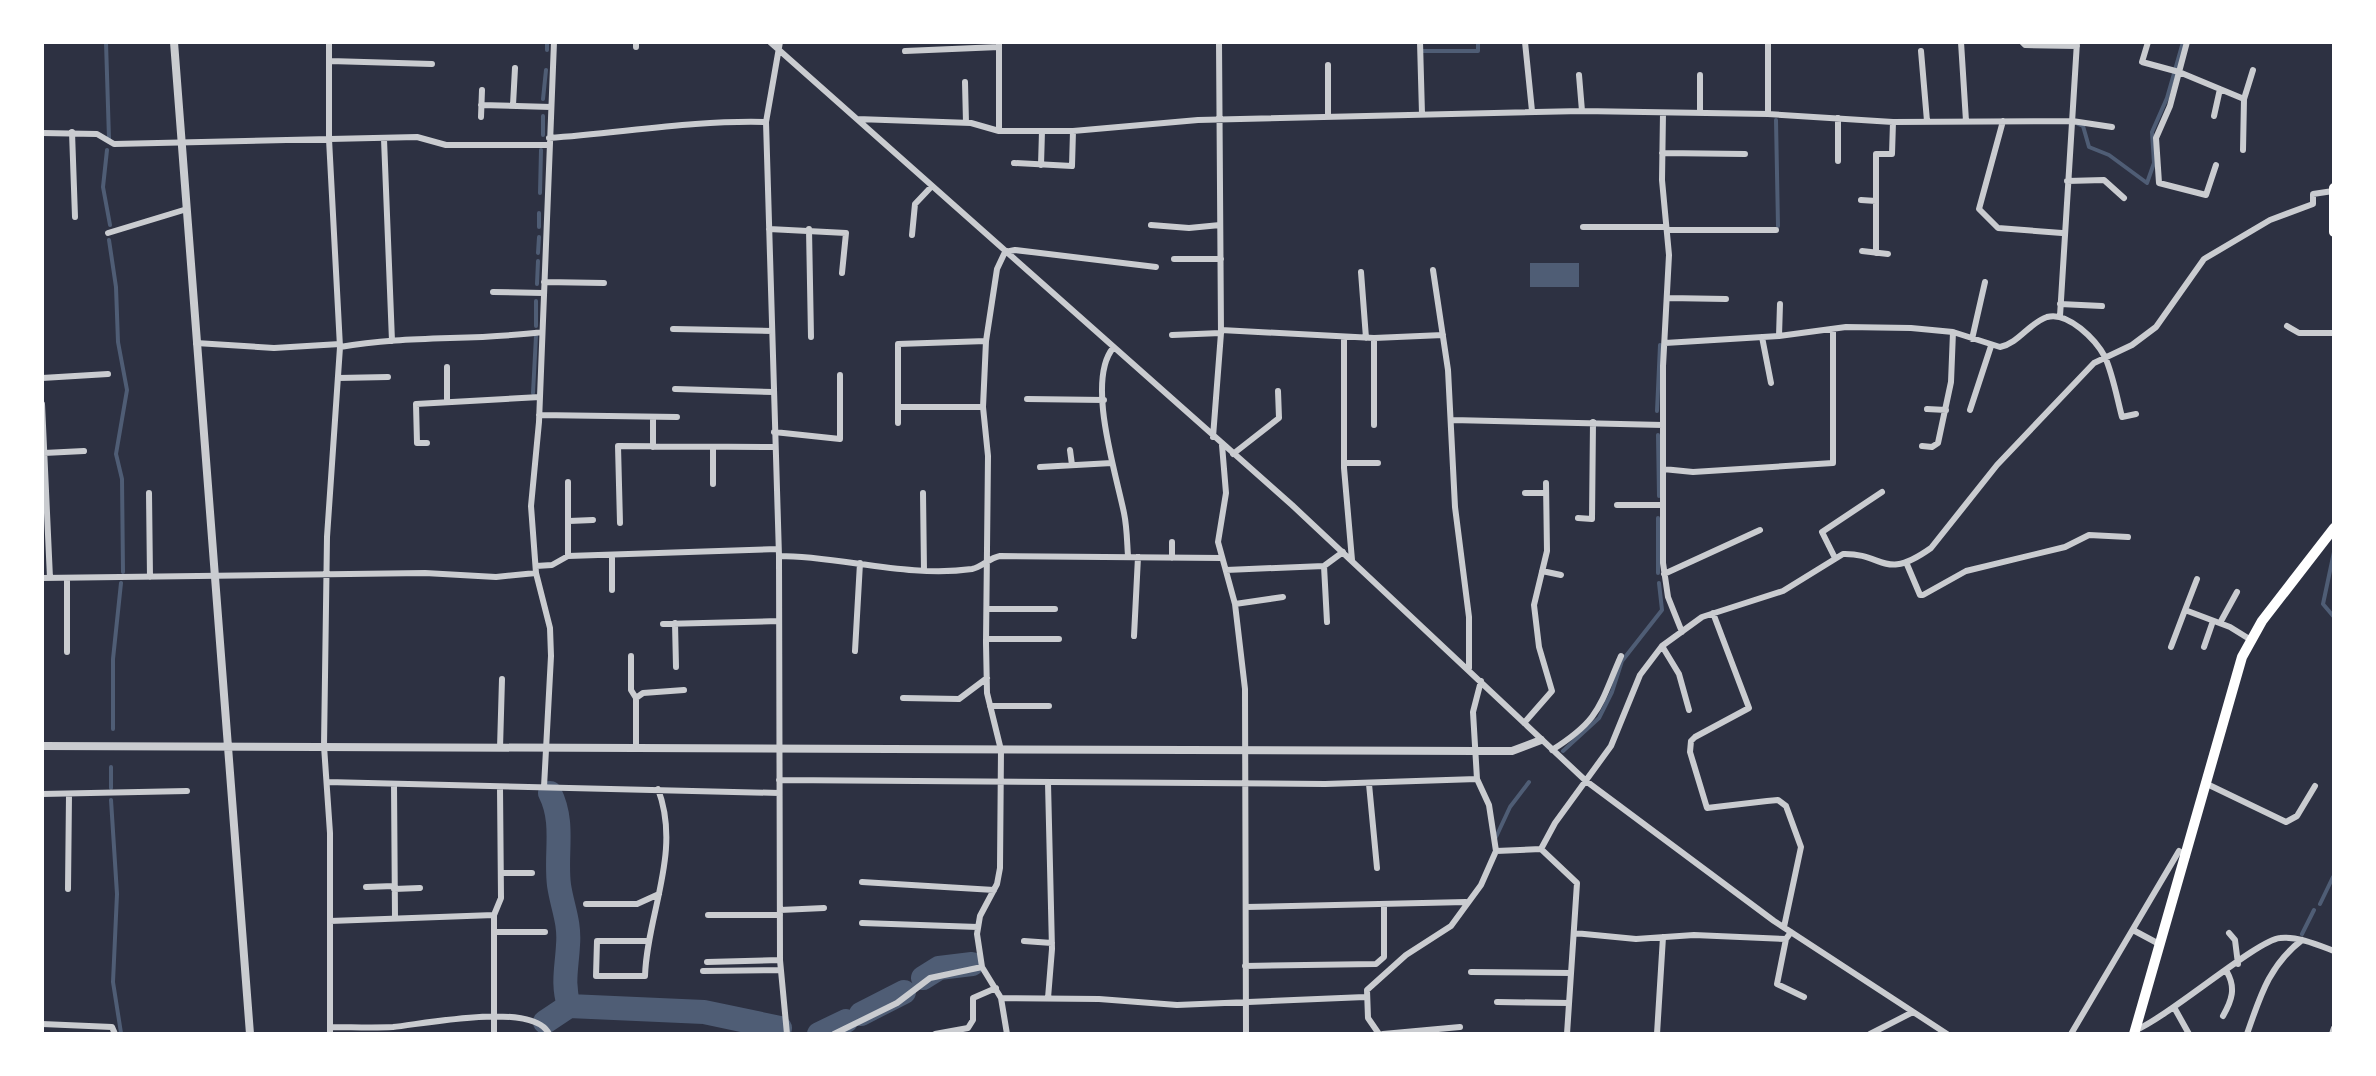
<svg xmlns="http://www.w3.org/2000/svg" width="2376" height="1076" font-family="'Archivo Narrow',sans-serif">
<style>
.water{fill:#4f5d75}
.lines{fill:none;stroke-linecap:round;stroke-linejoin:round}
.stream{stroke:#4f5d75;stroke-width:4}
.river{stroke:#4f5d75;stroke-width:24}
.minor{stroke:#caccd0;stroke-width:6}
.tertiary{stroke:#caccd0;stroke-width:8}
.primary{stroke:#fff;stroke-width:10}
</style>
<rect width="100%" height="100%" fill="#2d3142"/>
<path class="water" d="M1530,263H1579V287H1530Z"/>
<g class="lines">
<path class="stream" d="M106,42L109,139
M547,50V42
M1421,51H1478V42
M543,99L546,70
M1776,120L1778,226
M2078,124L2083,126L2089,147L2109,155L2147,183L2154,163L2152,132L2167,98L2183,42
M543,135V116
M107,150L103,187L110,225
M540,193L541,150
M539,227V213
M109,240L116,287L118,342L127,390L116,454L122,479L123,572
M538,253L539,237
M537,284L538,261
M536,326V301
M533,393L536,336
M1657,411L1660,345
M1658,435L1659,496
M2334,552L2323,604L2334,617
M1658,573V518
M113,729V659L121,583
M1563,751L1599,718L1612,692L1622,661L1662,610L1659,583
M111,767V788
M111,800L117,894L113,982L121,1033
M1496,837L1510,807L1529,782
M2320,904L2333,877
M2302,934L2314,910"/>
<path class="river" d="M550,793C565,823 555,853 559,885C562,906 570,922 568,945C567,967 562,983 569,1006
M923,978L939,968L972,964
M861,1014L904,992
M545,1022L569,1006L704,1012L780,1028
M819,1034L846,1021"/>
<path class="minor" d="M329,42V139L340,347L327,537L324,746L330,833V1034
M770,42L1292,505L1586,781L1774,921L1947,1034
M780,42L766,122L779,556L780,960L787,1034
M999,42V131
M1420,42L1422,114
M1525,42L1532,111
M1768,42V114
M1961,42L1966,121
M2022,42L2025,45L2077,46
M2148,42L2142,62L2179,72L2244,99
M2187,42L2170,106L2156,138L2159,183L2206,195L2216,165
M636,47V42
M905,51L999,47
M1921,51L1927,121
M330,61L432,64
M1579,75L1582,111
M1700,75V113
M965,82L966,123
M481,105L551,107
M513,105L515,68
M1663,113L1662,180L1669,255L1663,366V563L1668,597L1682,632
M2214,116L2220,89
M481,117L482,90
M1328,117V65
M1838,118V161
M857,119L971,123L999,131H1073L1198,120L1582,111L1768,114L1893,122L2072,121L2112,127
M2003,121L1979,209L1998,228L2062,233
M72,132L75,217
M42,133L97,134L114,144L417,137L446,145H548
M549,138C622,133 693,120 766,122
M384,139L392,341
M2243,150L2244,99L2253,70
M1662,153L1745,154
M1014,163L1072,166L1073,131
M1041,165L1042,131
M2067,181L2104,180L2124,198
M1861,200L1876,201
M1151,225L1189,228L1220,225
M1583,227H1666
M769,229L846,233L842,273
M809,229L811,337
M1667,230H1776
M108,233L187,209
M912,235L915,204L932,186
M1862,251L1888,254
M1876,253V154H1892L1893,122
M1174,259H1221
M1433,270L1448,370L1455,507L1469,617V668
M1361,272L1366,338
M544,282L604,283
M493,292L543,293
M1668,298L1726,299
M2060,304L2102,306
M2060,316L2077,42
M2287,326L2299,333H2334
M673,329L772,331
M1221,330L1374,338L1443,335
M1172,335L1221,333
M1779,336L1780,304
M1344,337V468L1352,560
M1762,337L1771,383
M1972,339L1985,282
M196,343L274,348L340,344
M1665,343L1779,336L1846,327L1911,328L1953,332L2000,347C2019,343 2029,323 2047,317C2068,311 2096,340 2105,357C2113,375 2117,398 2122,417L2136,414
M340,347C407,335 475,341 542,332
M1113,348C1086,381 1116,473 1124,513C1127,527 1127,542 1128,556
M447,367V402
M42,378L108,374
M338,378L388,377
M675,389L773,392
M1027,399L1104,400
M42,404L50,578
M898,407H983
M1927,409L1946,410
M1970,410L1991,346
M539,415L677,417
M653,417V447
M1452,420L1663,425
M898,423V344L986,341
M1374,425V338
M774,432L840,439V375
M1213,437L1221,333L1219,42
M427,443H417L416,404L540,397
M1222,445L1226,493L1218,542L1235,604L1245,689L1246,1034
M1922,446L1932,447L1938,443L1951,382L1953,332
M1070,450L1072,465
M44,453L84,451
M1233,454L1279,418L1278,391
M1344,463H1378
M1040,467L1112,463
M1663,469L1693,472L1833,463V329
M713,484V448
M149,493L150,577
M923,493L924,570
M1525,493H1546
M1617,505H1663
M1578,518L1592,519L1593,422
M569,521L593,520
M620,523L618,446L775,447
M612,555V590
M568,556V482
M779,556C841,556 907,578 972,569C982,567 989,558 1000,556L1222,558
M1172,558V542
M1835,558L1822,532L1882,492
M1906,562L1920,595H1923L1966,571L2065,547L2089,535L2128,537
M536,566L552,565L568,556L778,549
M1324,566L1327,622
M1226,570L1324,566L1343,552
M1542,571L1561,575
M1664,574L1760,530
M42,578L425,573L496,577L536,573
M67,578V652
M2197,579L2185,610L2230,627L2251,640
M1235,604L1283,597
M987,609H1055
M1713,613L1749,708L1695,737L1691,741L1690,752L1707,808L1767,801L1778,800L1786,806L1801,847L1784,927
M675,623L676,667
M2220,623L2237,592
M663,624L779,621
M1134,636L1138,557
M986,639H1059
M1662,646L1679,674L1689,710
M2171,647L2185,610
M2204,647L2213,621
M855,651L860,563
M631,656V690L636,698
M1481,681L1473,712L1477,779L1489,805L1496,851
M903,698L959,699L987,678
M990,706H1049
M1524,723L1552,691L1539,647L1534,605L1547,551L1546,483
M500,748L502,679
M636,748V698L643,693L684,690
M1552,750C1601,719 1599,706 1621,656
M779,780L1325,784L1477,779
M327,782L779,793
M394,784L395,918
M1369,784L1377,868
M2207,784L2286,822L2297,816L2315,786
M544,787L551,656L550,628L536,573L531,506L539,422L554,42
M42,794L187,791
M501,873H532
M862,882L994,890
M366,887L394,886
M68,889L69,795
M394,889L420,888
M586,904H637L659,894
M1246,907L1466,902
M780,910L824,908
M708,915H780
M330,921L494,915L501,898L500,788
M862,923L978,927
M2133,930L2161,945
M494,932H545
M1574,933L1636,939L1694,935L1786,939L1791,932
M2229,933L2235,940L2238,964
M1786,939L1777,984L1804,997
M646,941H597L596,976H645C647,914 682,852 658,789
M1024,941L1052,943
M707,962L780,960
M1245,966L1376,964L1384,957V904
M703,971L781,970
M1471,972L1571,973
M1001,998L1099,999L1177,1005L1365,997
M1048,998L1052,949L1048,783
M1497,1002L1569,1003
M2175,1009L2189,1034
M2223,1016C2232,1000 2236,988 2227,972
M42,1024L112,1027L115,1034
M330,1027C351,1027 372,1028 393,1027C424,1024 534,1001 549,1034
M2134,1031C2170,1016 2257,940 2280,938C2297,936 2318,945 2334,951
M494,1034V915
M834,1034L897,1003L930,978L982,967
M935,1034L968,1028L973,1020V998L996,988
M1007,1034L1001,998L982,967L977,934L980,916L997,884L1000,868L1001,750L987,693L986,643L988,456L983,407L986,341L997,269L1005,252L1015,250L1156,267
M1379,1034L1368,1018L1367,990L1406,955L1451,926L1481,885L1496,851L1541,849
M1383,1034L1460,1027
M1567,1034L1577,883L1541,849L1555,823L1611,746L1640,675L1662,646L1702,617L1783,591L1843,554C1885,553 1883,582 1931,548L1997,465L2094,363L2132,345L2156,327L2204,259L2270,220L2313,204V194L2333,191
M1657,1034L1663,937
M1870,1034L1913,1012
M2071,1034L2179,851L2187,856
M2247,1034C2260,997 2269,965 2302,940
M2332,1034L2334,1028"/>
<path class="tertiary" d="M174,42L250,1034
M42,746L1476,751H1512L1541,740"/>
<path class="primary" d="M2334,188V232
M2134,1034L2242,657L2262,621L2334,528"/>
</g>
<rect width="2376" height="1076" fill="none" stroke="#ffffff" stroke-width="88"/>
</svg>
